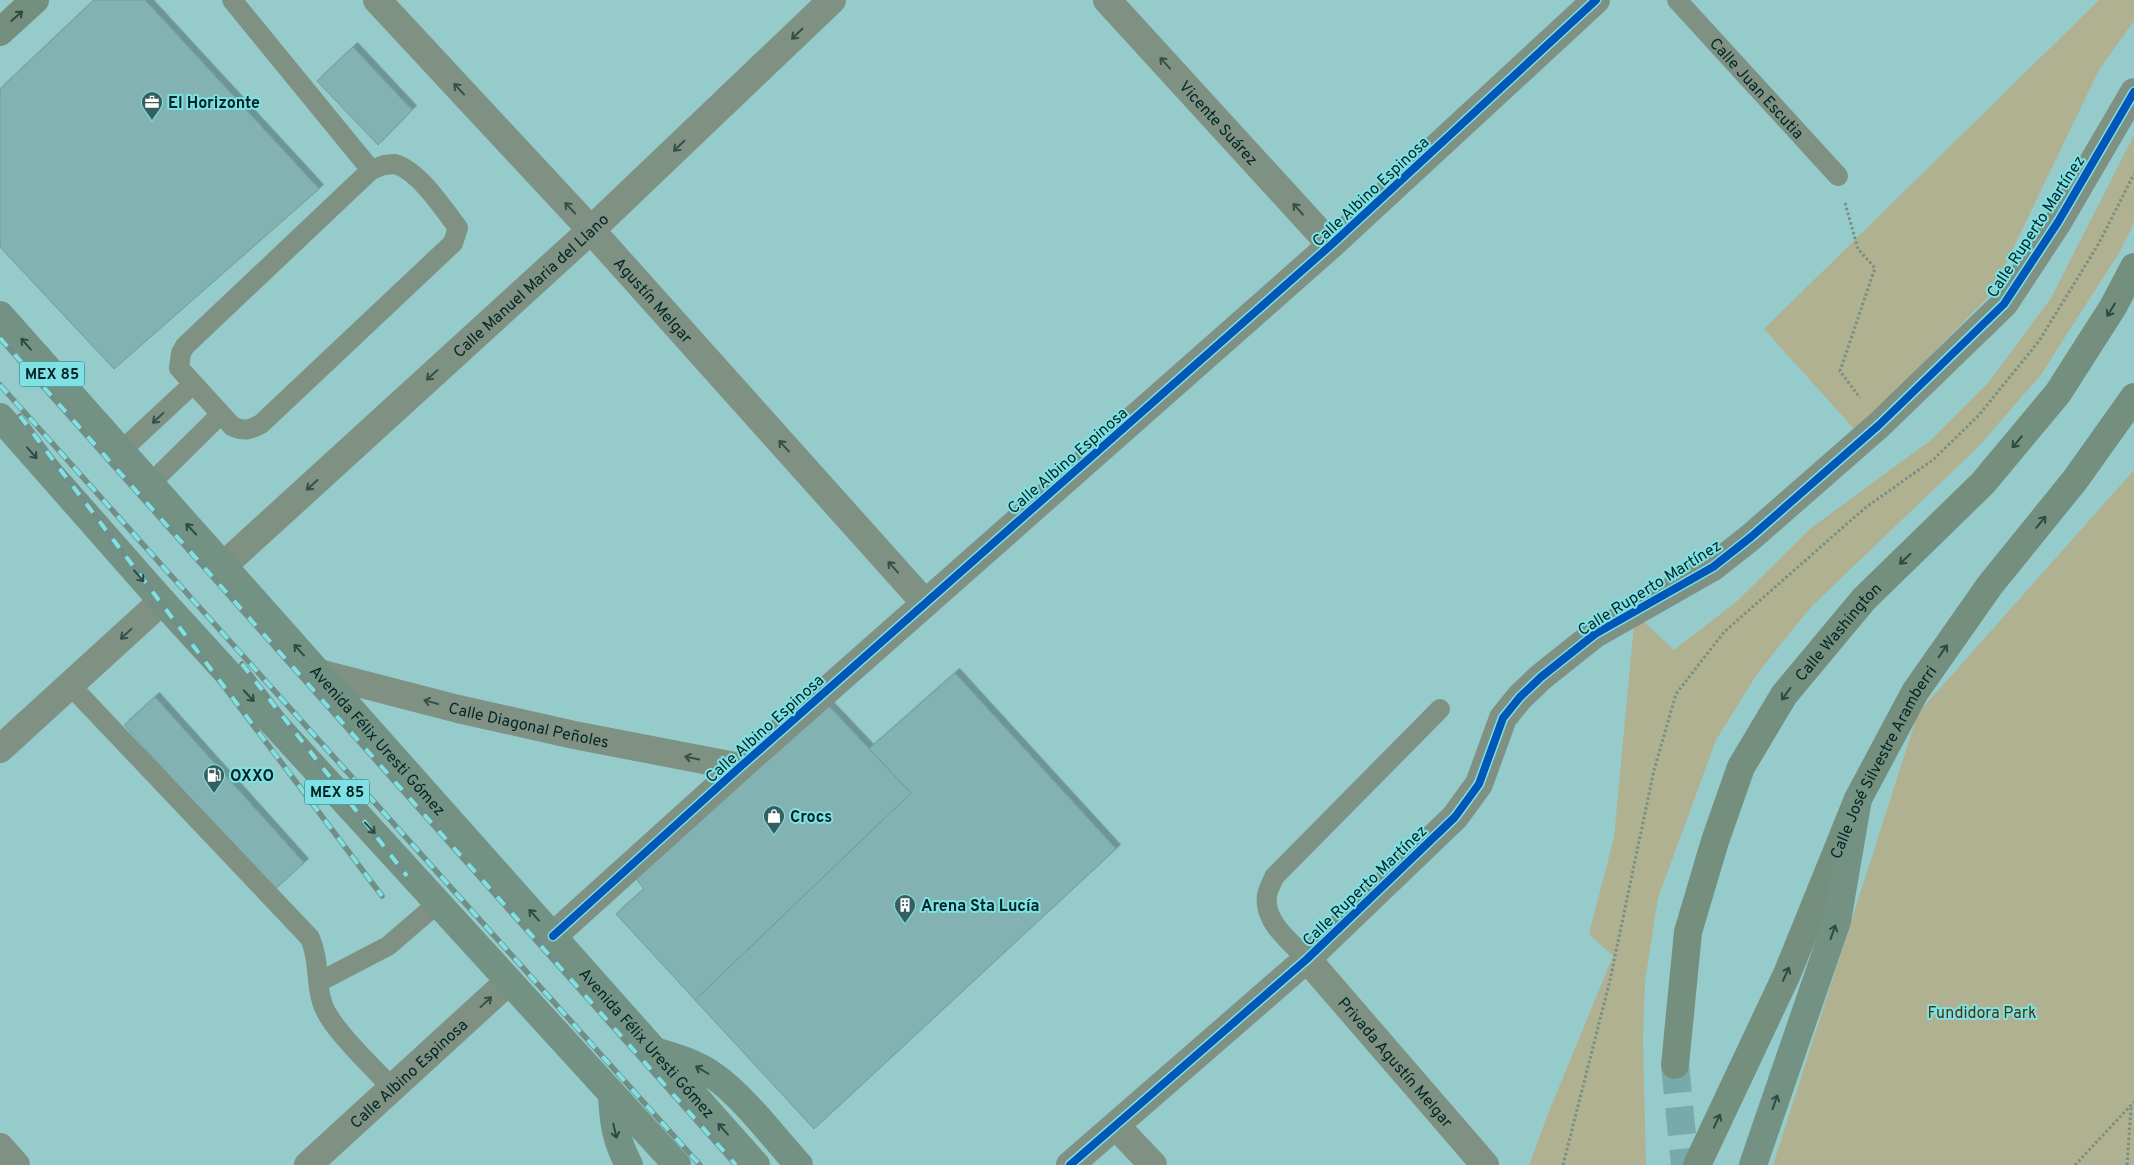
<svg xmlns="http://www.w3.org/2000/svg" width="2134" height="1165" font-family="Overpass,sans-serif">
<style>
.green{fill:#b0b190}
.building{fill:#82b2b2;stroke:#719d9e;filter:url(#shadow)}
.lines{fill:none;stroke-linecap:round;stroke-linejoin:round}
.secondary-tunnel{stroke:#79aaab;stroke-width:28;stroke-dasharray:28 14;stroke-linecap:butt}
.path{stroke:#778f85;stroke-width:3;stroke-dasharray:2.5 2.5;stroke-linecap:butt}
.lane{stroke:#7e9182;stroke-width:20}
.street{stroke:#7e9182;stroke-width:28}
.secondary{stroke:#758f7f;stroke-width:28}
.primary{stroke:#739283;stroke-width:28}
.rail-casing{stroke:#718e87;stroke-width:5.5}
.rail{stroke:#7fe1e3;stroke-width:4;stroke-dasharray:11;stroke-linecap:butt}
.cycleway-casing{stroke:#7fe1e3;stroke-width:11}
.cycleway{stroke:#0057b8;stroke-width:8}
.oneway{stroke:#2c4a45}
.oneway2{stroke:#35504b}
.oneway3{stroke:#2b4b47}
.labels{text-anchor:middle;stroke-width:4;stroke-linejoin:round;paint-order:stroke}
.shield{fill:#7fe1e3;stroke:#295d5f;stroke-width:1}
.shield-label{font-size:15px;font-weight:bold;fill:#042526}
.street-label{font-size:16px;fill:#042526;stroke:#7fe1e3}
.poi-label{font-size:16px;font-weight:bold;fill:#042526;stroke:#7fe1e3;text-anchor:start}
.park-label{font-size:16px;fill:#4d3408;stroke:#7fe1e3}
</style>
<defs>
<filter id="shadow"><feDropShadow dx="4.5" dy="-4.5" stdDeviation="0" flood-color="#0004"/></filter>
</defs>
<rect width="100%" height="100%" fill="#96cbcc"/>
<path class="green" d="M2099,0H2134V21L2099,70L1991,294L1856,431L1764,329Z
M2134,135V223L2119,253L2040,376L1978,447L1810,608L1757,674L1716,740L1658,898L1645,981L1643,1040L1646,1165H1529L1548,1114L1613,956L1589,934L1614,837L1635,613L1674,650L1736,602L1811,528L1931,440L1989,382L2051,298Z
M2134,470V1165H1773L1918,713Z"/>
<path class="building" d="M94,0H145L319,189L114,369L0,247V89Z
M353,47L412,110L378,145L317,81Z
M955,673L1116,849L814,1129L695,1000L911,793L869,749Z
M155,697L304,863L273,891L124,725Z
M825,702L911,793L695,1000L616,914L644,889L634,876Z"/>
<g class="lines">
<path class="secondary-tunnel" d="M1675,1065L1685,1165"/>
<path class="path" d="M1845,203L1858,249L1875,268L1840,371L1860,398
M1563,1165L1610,980L1654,770L1676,694L1724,632L1865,508L1934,459L1979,415L2039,341L2099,243L2134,174
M2075,1165L2134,1102
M2127,1165L2131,1108"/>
<g class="lane">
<path d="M232,0L371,170"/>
<path id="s1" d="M1677,0L1838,176"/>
<path d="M395,164C419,171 443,208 458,228L453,243L261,424C250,430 244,432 232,426L179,368L181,353L185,346L371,170L384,165Z"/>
<path d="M120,452L193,384"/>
<path d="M150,484L220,415"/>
<path d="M71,686L310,938C320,961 315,980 322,1002C328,1026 374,1068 392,1088"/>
<path d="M1307,959C1291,942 1263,922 1267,895C1268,889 1272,883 1274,877L1440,709"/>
<path d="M319,982L388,946L438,903"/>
</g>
<g class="street">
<path id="s2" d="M377,0L591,230L925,603"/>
<path id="s3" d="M1107,0L1331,245"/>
<path id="s4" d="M224,565L591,230L832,0"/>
<path id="s5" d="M319,673L458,709L574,735L740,767"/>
<path d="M0,749L162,601"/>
<path d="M553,936L740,767L1331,245L1596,0"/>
<path id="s6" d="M1307,959L1485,1165"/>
<path d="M1116,1126L1153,1165"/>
<path d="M0,1147L16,1165"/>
<path id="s7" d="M308,1165L509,981"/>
<path d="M1070,1165L1307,959L1455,817L1479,784L1503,718L1520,697L1541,677L1595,634L1713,567L1751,537L1879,425L2004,304L2058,222L2134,92"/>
</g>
<g class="secondary">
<path d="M0,32L35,0"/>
<path id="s8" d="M1675,1065L1688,932L1715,841L1741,767L1784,695L1864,599L1983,483L2058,393L2113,307L2134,267"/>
<path id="s9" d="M1697,1165L1787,974L1858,799L1915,692L1990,585L2075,480L2134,397"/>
</g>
<g class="primary">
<path id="s10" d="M0,315L756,1165"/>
<path d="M0,417L162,601L677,1165"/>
<path d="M654,1051C675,1057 696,1063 714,1076C745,1098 773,1137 799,1165"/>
<path d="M612,1094C613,1121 616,1141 629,1165"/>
<path d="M1753,1165L1837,921L1858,799"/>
</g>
<g class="rail-casing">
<path id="rail" d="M0,338L736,1165
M0,385L700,1165
M20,416L382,896
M242,664L407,876"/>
</g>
<use href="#rail" class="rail"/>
<g class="cycleway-casing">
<path id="cycleway" d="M553,936L740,767L1331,245L1596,0
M1070,1165L1307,959L1455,817L1479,784L1503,718L1520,697L1541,677L1595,634L1713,567L1751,537L1879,425L2004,304L2058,222L2134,92"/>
</g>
<use href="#cycleway" class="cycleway"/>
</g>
<defs><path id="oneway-shaft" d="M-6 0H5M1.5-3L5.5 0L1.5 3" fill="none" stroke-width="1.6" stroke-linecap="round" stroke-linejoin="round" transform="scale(1.25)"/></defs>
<g class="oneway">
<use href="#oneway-shaft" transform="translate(17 16) rotate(-42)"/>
<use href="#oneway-shaft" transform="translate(2111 310) rotate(121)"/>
<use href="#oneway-shaft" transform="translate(2017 442) rotate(130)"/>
<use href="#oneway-shaft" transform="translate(2041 522) rotate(-51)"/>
<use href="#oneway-shaft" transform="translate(1905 559) rotate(136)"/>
<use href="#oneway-shaft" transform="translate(1943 651) rotate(-55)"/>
<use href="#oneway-shaft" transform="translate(1786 694) rotate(126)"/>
<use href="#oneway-shaft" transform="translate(1786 974) rotate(-66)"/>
<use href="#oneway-shaft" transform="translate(1717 1121) rotate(-65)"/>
</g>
<g class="oneway2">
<use href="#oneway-shaft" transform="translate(797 34) rotate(136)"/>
<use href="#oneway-shaft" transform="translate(1165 63) rotate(-132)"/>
<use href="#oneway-shaft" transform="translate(459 89) rotate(-133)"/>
<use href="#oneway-shaft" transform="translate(679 146) rotate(136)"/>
<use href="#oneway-shaft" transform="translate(570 208) rotate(-133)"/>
<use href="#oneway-shaft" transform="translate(1298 209) rotate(-132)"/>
<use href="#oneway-shaft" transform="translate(432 375) rotate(138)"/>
<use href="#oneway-shaft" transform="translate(158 418) rotate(137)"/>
<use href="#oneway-shaft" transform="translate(784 446) rotate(-132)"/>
<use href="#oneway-shaft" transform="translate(312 485) rotate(138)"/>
<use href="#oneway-shaft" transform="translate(893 567) rotate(-132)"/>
<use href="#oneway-shaft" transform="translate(126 634) rotate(137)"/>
<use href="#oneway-shaft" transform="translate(431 702) rotate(-165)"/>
<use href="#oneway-shaft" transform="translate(692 758) rotate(-169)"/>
<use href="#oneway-shaft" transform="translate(486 1002) rotate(-43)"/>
</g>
<g class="oneway3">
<use href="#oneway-shaft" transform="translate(26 344) rotate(-131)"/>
<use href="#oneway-shaft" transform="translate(32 453) rotate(49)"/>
<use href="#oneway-shaft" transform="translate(191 529) rotate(-133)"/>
<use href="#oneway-shaft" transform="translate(139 576) rotate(49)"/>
<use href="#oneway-shaft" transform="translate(299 650) rotate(-132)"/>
<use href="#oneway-shaft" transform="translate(249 696) rotate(47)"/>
<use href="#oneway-shaft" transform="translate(370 828) rotate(47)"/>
<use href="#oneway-shaft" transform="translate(534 915) rotate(-132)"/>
<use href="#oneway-shaft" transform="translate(1833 932) rotate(-71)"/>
<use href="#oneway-shaft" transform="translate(702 1070) rotate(-150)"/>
<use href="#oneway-shaft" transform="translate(1775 1102) rotate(-71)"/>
<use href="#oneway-shaft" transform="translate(723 1129) rotate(-132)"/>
<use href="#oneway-shaft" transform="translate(615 1131) rotate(77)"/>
</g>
<defs>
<g id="office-pin" transform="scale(1.125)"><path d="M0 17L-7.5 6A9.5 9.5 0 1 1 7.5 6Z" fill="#375f60" stroke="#7fe1e3"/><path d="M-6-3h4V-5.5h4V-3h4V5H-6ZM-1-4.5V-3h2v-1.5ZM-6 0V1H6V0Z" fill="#fff"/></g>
<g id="fuel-pin" transform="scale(1.125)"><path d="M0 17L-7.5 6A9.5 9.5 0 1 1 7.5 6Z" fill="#375f60" stroke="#7fe1e3"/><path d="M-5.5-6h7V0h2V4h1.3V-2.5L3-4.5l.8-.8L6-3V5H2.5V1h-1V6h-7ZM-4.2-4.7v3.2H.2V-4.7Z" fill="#fff"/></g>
<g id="shop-pin" transform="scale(1.125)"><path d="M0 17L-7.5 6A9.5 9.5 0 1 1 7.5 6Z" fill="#375f60" stroke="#7fe1e3"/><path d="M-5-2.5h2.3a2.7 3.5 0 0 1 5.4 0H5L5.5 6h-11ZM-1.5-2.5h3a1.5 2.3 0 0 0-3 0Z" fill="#fff"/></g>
<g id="building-pin" transform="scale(1.125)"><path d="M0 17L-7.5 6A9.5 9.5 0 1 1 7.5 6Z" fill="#375f60" stroke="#7fe1e3"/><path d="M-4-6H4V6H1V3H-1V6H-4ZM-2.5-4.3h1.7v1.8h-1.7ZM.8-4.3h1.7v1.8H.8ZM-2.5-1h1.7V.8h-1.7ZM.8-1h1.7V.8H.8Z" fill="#fff"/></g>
</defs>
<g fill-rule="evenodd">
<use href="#office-pin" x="152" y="102"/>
<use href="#fuel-pin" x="214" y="775"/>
<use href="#shop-pin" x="774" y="816"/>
<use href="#building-pin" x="905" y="905"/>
</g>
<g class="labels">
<g class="shield">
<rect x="19.5" y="361.5" width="65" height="25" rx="4"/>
<rect x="304.5" y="779.5" width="65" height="25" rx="4"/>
</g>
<g class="shield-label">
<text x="52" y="379">MEX 85</text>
<text x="337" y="797">MEX 85</text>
</g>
<g class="street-label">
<text dy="6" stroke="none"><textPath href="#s1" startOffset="119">Calle Juan Escutia</textPath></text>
<text dy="6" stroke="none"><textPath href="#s3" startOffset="166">Vicente Suárez</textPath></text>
<text transform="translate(1370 191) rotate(-43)" y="6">Calle Albino Espinosa</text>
<text transform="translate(2035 226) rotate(-57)" y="6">Calle Ruperto Martínez</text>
<text dy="6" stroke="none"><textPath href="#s4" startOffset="415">Calle Manuel Maria del Llano</textPath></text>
<text dy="6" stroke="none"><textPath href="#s2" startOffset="408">Agustín Melgar</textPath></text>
<text transform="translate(1067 460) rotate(-41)" y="6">Calle Albino Espinosa</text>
<text transform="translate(1649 587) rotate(-32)" y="6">Calle Ruperto Martínez</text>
<text dy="6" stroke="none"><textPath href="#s8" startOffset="474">Calle Washington</textPath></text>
<text dy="6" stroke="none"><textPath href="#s5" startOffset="216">Calle Diagonal Peñoles</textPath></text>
<text transform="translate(764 728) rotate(-42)" y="6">Calle Albino Espinosa</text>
<text dy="6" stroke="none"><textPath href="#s10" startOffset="569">Avenida Félix Uresti Gómez</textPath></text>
<text dy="6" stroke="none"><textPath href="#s9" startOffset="444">Calle José Silvestre Aramberri</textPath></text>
<text transform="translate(1364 885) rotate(-44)" y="6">Calle Ruperto Martínez</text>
<text dy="6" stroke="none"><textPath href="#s10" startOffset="974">Avenida Félix Uresti Gómez</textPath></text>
<text dy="6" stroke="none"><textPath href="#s6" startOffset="136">Privada Agustín Melgar</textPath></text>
<text dy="6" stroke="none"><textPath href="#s7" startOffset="136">Calle Albino Espinosa</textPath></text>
</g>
<g class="poi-label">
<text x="168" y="108">El Horizonte</text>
<text x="230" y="781">OXXO</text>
<text x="790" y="822">Crocs</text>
<text x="921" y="911">Arena Sta Lucía</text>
</g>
<g class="park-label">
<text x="1982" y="1018">Fundidora Park</text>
</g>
</g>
</svg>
